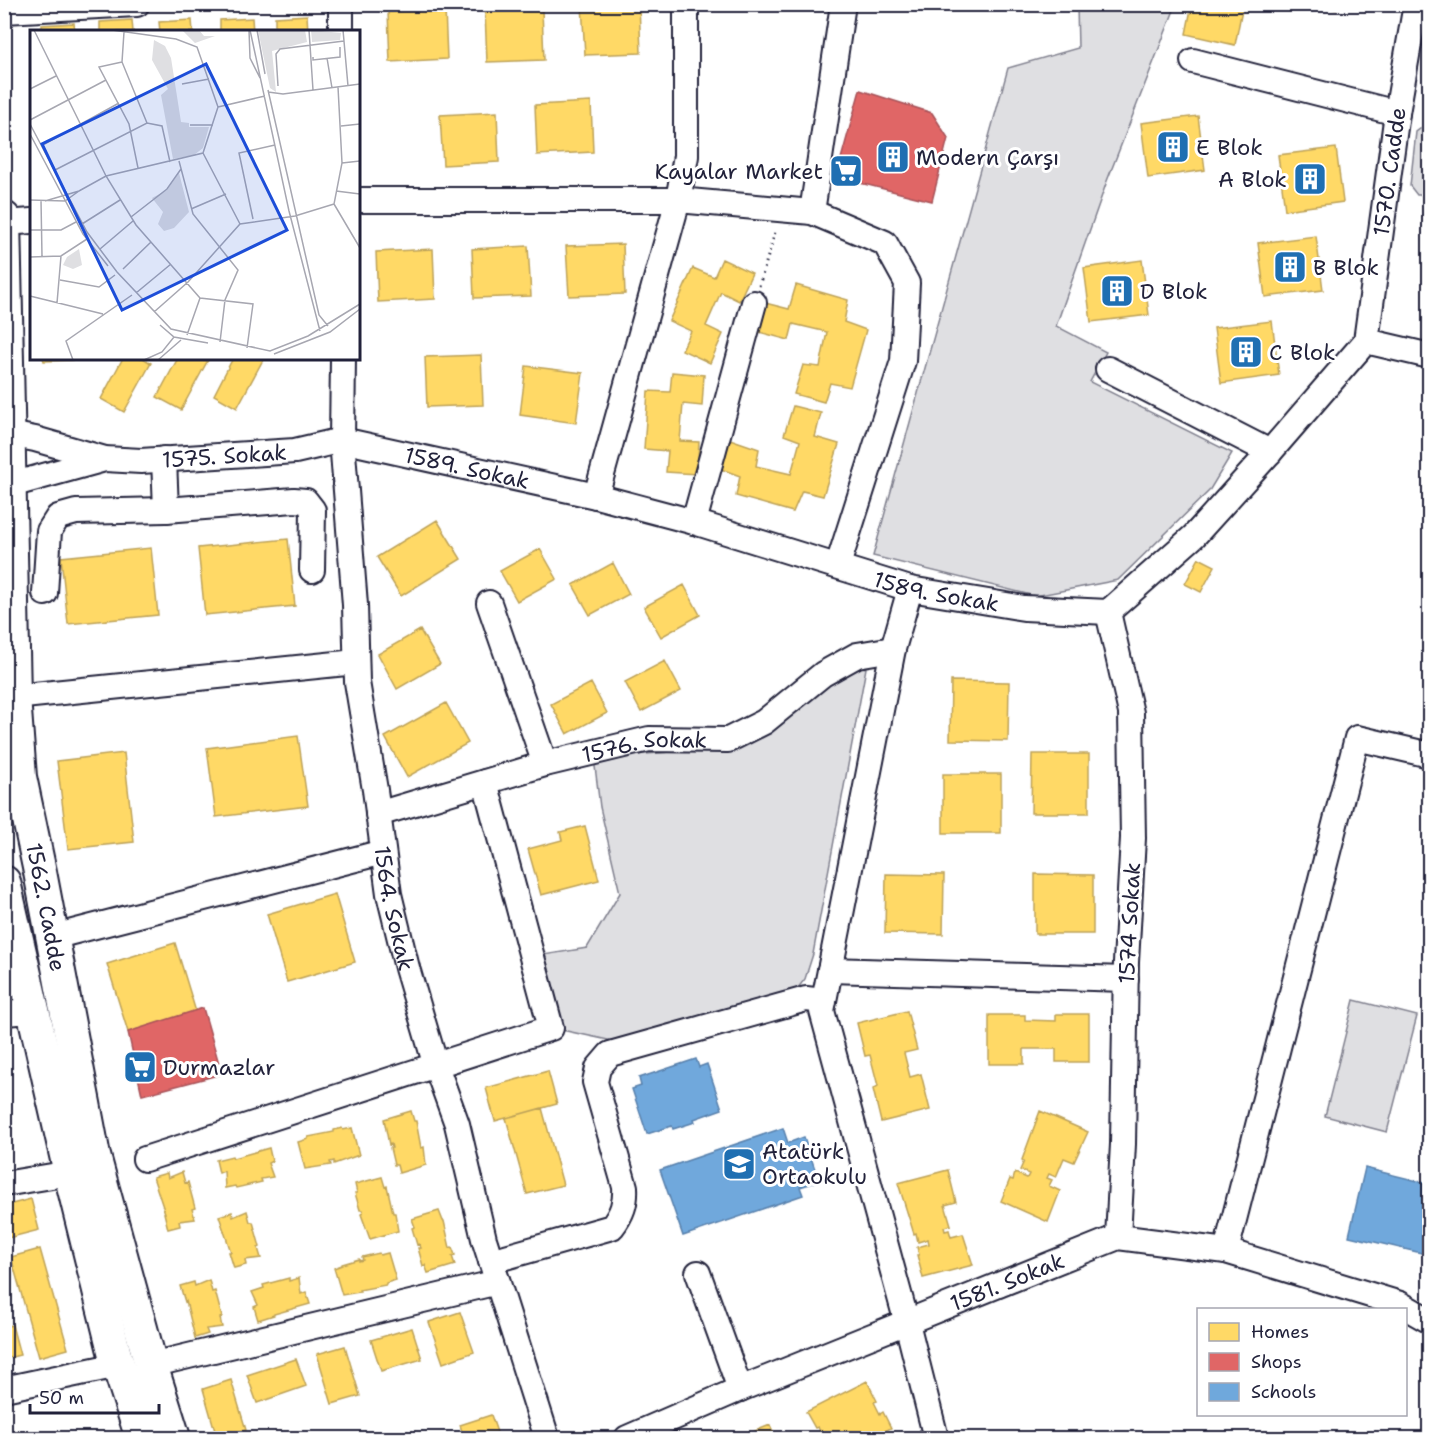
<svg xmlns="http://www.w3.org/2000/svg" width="1434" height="1443" font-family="'Shantell Sans',sans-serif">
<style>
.green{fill:#dfdfe2;stroke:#80808e;stroke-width:1.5}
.homes{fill:#ffd966;stroke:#bda259;stroke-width:1.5}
.shops{fill:#e06666;stroke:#a75259;stroke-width:1.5}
.schools{fill:#6fa8dc;stroke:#5880ac;stroke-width:1.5}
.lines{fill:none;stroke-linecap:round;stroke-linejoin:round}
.minor-casing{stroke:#22223b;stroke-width:28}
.major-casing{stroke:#22223b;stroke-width:36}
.path{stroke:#22223b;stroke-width:3;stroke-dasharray:1.5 4.5;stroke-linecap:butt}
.minor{stroke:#fff;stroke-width:24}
.major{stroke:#fff;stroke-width:32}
.labels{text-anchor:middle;stroke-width:6;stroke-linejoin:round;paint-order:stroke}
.poi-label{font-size:22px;fill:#22223b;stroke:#fff;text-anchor:start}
.street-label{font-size:22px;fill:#22223b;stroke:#fff}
.inset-road{fill:none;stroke:#a7a7b1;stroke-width:1.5}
.view{fill:#1d4ed8;fill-opacity:0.15;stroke:#1d4ed8;stroke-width:3}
.inset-edge{fill:none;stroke:#22223b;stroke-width:3}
</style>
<rect width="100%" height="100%" fill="#fff"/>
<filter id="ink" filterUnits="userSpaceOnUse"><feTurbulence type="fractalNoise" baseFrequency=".0167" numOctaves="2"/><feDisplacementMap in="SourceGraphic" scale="12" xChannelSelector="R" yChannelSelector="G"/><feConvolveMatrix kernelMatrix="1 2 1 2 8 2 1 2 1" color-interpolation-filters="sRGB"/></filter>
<g filter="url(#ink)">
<path class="green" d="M1077,5H1176L1107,181L1056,326L1106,352L1090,382L1232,453L1209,491L1118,580L1035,596L873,556L1008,68L1078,48Z
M1429,122V195H1417L1410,186L1416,132Z
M854,665L866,668L813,954L805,979L793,994L639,1043L608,1040L562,1030L543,955L587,948L620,893L600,807L594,758L672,752L724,750Z
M1354,1000L1417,1016L1387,1132L1325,1116Z"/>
<path class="homes" d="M639,4L641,53L585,55L582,5Z
M1192,4H1243L1235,45L1186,34Z
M1313,4H1337L1336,9Z
M445,9L447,59L390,62L388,12Z
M542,10L544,60L487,62L485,12Z
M307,15L308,32H275V17Z
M252,18L253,32H220V20Z
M132,20L133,32H100V22Z
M192,20L193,32H160L159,22Z
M74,23L75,32H42V25Z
M591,102L593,152L537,155L535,105Z
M497,112L499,162L443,165L440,115Z
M1198,116L1205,170L1148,178L1141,123Z
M1336,148L1343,202L1285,210L1278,155Z
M1316,236L1323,290L1265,297L1258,243Z
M623,244L625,294L569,296L566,246Z
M528,246L531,296L474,298L472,249Z
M433,249L435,299L378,302L376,252Z
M722,259L752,273L739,301L721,292L706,326L723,334L710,363L682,350L691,331L669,321L693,268L714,277Z
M1142,260L1149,315L1091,322L1084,268Z
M796,285L848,300L844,322L866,330L850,387L830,383L824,402L794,394L803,365L820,367L827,332L793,324L789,340L759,332L765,303L789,309Z
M1272,321L1279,375L1221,383L1214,328Z
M481,355L483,405L427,407L425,357Z
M43,358H72V360L44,361Z
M123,358H143L151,363L124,412L101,399Z
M178,358L208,360L181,410L157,397Z
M233,358H264L237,408L214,395Z
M526,366L583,373L576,423L520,415Z
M672,372L704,375L702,406L683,404L680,441L699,442L697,474L666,472L668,451L644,449L648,391L670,392Z
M793,406L821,413L815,437L839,444L823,496L802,491L793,512L736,496L740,476L721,469L730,439L759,449L756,466L791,474L800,441L784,435Z
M437,520L461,559L401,596L377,557Z
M288,539L295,606L205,615L198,548Z
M151,548L158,615L68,624L61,557Z
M540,549L557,579L517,601L500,571Z
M1199,558L1215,566L1201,592L1185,584Z
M613,563L629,594L590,615L573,585Z
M684,585L700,615L661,637L644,607Z
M420,630L440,664L397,689L378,654Z
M665,661L681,691L641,712L625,682Z
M951,681L1009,682L1008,741L950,740Z
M591,683L607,713L567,734L551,704Z
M446,703L468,743L407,777L385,737Z
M298,736L308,806L216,817L207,748Z
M124,753L134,842L68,849L57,761Z
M1032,754H1089V813H1031Z
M943,774H1001V833H943Z
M585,826L599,880L541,895L528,849L562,840L560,832Z
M886,874L944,875L943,934L885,933Z
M1035,874L1093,875V934H1035Z
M335,894L355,962L287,982L267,914Z
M175,943L196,1012L128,1032L107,964Z
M907,1011L917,1050L904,1053L910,1077L921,1074L930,1110L881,1122L873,1089L878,1086L870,1055L865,1056L857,1023Z
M1056,1014H1089V1062H1056V1049H1024V1064H989V1015H1025V1020L1056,1021Z
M548,1071L557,1104L495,1121L486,1088Z
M542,1108L563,1185L527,1194L506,1118Z
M411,1111L414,1121H416L421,1148L424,1147L426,1165L399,1173L397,1165H394L390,1148H392L391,1144L389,1145L384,1119Z
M1040,1111L1088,1132L1074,1162L1064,1158L1056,1177L1049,1174L1047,1178L1052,1180L1049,1186L1060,1191L1048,1222L1001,1201L1010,1179L1013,1180L1015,1173L1027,1178L1029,1174L1020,1170L1024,1161L1022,1160Z
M342,1128L343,1130L352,1128L359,1155L334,1164V1161L330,1162L331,1165L305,1169L298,1142L308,1139V1137L334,1132V1130Z
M269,1148L272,1161L268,1163L273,1177L261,1179L262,1182L236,1188L235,1186L225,1188L224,1171L219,1173L216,1160L232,1156L233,1158Z
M948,1170L956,1202L945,1205L951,1225L944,1227L945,1231L949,1230L951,1237L963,1234L973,1265L923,1278L917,1255H919L917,1247L929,1244L928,1239L918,1242L916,1233L914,1234L898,1183Z
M182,1172L185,1183L188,1182L195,1208L192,1209L195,1219L179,1221L180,1226L168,1229L164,1213H165L153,1177L167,1173L168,1178Z
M382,1177L385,1187L387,1186L393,1213H395L398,1231L370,1239L361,1214L363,1213L362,1210H360L355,1193H357L355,1184Z
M31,1199L39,1230L4,1239V1206Z
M247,1211L250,1222H253L260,1247L258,1248L261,1258L245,1260L246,1265L234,1268L229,1252H231L219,1216L232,1212L233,1217Z
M439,1211L443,1221H444L450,1248L452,1247L455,1255L452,1256L455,1265L428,1273L425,1265L423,1266L418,1248H421L419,1244L417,1245L412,1228L415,1227L412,1219Z
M40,1249L68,1349L39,1357L11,1257Z
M379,1253L380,1255L388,1253L396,1280L386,1283V1285L359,1290L360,1292L342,1295L334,1268L342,1265V1264L359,1259V1261L363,1260L362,1257Z
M289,1278V1281L299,1278L301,1294L306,1292L310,1304L274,1314V1315L258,1320L254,1307L258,1305L252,1292L264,1288L263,1285Z
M209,1280L212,1292L215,1291L222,1317L220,1318L222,1327L206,1329L208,1334L195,1338L186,1301L185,1302L180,1286L194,1282L195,1286Z
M460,1312L474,1352L443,1363L429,1322Z
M12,1325L20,1355L4,1359V1327Z
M412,1328L422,1359L381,1371L371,1340Z
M345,1346L360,1396L332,1404L317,1354Z
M296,1359L306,1386L257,1403L247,1375Z
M231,1380L246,1430L217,1438L203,1389Z
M867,1381L877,1401L874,1402L880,1414L883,1412L891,1428L871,1438H823L818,1427L815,1428L806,1412Z
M491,1415L499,1438H464L460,1425Z
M770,1425L776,1438H738Z"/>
<path class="shops" d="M860,90L932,113L948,138L932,201L836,177Z
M203,1008L222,1074L142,1095L128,1032Z"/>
<path class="schools" d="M696,1059L699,1067L707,1064L722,1109L694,1119L695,1122L673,1129L672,1126L647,1134L632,1089L641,1086L639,1078Z
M783,1128L788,1143L804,1137L819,1181L800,1187L803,1195L683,1236L660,1170Z
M1365,1168L1430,1184V1255L1349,1236Z"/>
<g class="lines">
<g class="minor-casing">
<g id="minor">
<path d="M341,4V32"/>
<path d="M4,11L137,4"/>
<path d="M1193,61L1397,113"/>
<path d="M358,200H678L812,212L885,243L907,283L903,361L838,565"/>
<path d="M812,212L843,4"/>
<path d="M5,223L32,221"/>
<path id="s1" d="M1366,341L1397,113L1416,4"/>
<path d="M1366,341L1430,356"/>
<path id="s2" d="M343,358L342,440L355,605L357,682L375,790L389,894L407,968L436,1066L457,1124L484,1239L547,1438"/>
<path d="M1108,369L1270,452"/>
<path id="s3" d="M4,433L35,439L105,459L141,461L295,451L342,440L596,496L694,522L910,589L1024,608L1108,612L1194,536L1270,452L1366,341"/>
<path d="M164,459L166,510"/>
<path d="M4,484L11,485L105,459"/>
<path d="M596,496L678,200L686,156V4"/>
<path d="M694,522L754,303"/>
<path d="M910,589L893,649L822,1011L907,1323L936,1438"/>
<path d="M45,593L49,531L58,517L76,512L166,510L294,500L306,501L313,510L312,570"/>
<path d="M489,603L545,764"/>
<path d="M1108,612L1131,713L1133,838L1126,962L1123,1144L1118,1237"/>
<path d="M14,697L356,662"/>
<path id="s4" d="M378,814L545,764L649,739L728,740L764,722L823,674L857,655L893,649"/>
<path d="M53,937L383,852"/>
<path d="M830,970L1126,979"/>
<path d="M4,1013L32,1011"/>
<path d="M145,1159L551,1028L485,782"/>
<path d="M4,1184L70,1173"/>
<path d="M1226,1251L1357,738L1430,755"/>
<path d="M491,1261L612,1227C622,1214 626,1203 625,1187L595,1082L598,1068L610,1054L806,999L824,1001"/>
<path d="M698,1273L740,1389"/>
<path d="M151,1365L498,1282"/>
<path d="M4,1389L118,1365"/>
<path id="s5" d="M627,1438L740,1389L1118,1237L1226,1251L1400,1304L1430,1321"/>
</g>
</g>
<g class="major-casing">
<g id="major">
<path id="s6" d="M4,218L14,697L20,777L40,872L94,1156L151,1365L174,1438"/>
<path d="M4,882L70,1173L115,1355L142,1438"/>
</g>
</g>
<path class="path" d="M759,286L776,229"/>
<use href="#minor" class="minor"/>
<use href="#major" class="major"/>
</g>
</g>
<defs>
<g id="building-square" transform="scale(1.725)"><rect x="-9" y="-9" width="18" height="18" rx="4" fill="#1f6fb2" stroke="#fff"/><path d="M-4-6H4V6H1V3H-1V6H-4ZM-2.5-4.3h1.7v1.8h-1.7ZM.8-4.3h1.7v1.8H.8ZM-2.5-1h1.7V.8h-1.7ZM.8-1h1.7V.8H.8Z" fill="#fff"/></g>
<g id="supermarket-square" transform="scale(1.725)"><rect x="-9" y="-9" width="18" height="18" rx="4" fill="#1f6fb2" stroke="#fff"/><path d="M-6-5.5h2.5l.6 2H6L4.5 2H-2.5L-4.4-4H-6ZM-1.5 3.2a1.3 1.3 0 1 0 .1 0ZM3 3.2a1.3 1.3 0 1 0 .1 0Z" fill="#fff"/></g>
<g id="school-square" transform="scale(1.725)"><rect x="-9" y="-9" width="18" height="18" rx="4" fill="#1f6fb2" stroke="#fff"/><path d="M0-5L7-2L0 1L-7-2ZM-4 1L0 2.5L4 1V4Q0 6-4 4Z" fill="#fff"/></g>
</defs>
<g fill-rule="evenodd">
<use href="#building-square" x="1173" y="147"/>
<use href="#building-square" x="893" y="157"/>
<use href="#supermarket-square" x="846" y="171"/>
<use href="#building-square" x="1310" y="179"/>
<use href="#building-square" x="1290" y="267"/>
<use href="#building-square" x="1117" y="291"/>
<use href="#building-square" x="1246" y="352"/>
<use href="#supermarket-square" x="140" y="1067"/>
<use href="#school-square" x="739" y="1164"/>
</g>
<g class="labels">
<g class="poi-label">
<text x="1196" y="155">E Blok</text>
<text x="916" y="165">Modern Çarşı</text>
<text x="823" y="179" text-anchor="end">Kayalar Market</text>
<text x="1287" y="187" text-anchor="end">A Blok</text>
<text x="1313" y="275">B Blok</text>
<text x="1140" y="299">D Blok</text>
<text x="1269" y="360">C Blok</text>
<text x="163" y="1075">Durmazlar</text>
<text x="762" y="1159">Atatürk<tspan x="762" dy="25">Ortaokulu</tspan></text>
</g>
<g class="street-label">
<text dy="8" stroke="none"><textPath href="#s1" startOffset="171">1570. Cadde</textPath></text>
<text dy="8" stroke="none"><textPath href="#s3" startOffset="224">1575. Sokak</textPath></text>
<text dy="8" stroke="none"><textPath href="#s3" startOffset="471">1589. Sokak</textPath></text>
<text dy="8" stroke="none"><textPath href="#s3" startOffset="957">1589. Sokak</textPath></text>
<text dy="8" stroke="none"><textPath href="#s4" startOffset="276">1576. Sokak</textPath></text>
<text dy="8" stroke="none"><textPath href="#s6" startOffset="692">1562. Cadde</textPath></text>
<text dy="8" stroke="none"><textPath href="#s2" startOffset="554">1564. Sokak</textPath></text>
<text transform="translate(1129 923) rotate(-87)" y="8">1574 Sokak</text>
<text dy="8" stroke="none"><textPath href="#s5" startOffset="411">1581. Sokak</textPath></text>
</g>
</g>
<g transform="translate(30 30)">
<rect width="330" height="330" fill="#fff"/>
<path d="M152,0H169L174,6H185L165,13ZM228,0H275L277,12L242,21L246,62L240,58ZM281,0L311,3L310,10L282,12ZM124,10L135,16L141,28L151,92L159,93V97H179L173,118L164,125L143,129L131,65L138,59L122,30ZM149,143L159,182L144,198L134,201L128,194L133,182L122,168L137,160ZM49,219L52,235L43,239L33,235L37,227Z" fill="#dfdfe2"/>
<path class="inset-road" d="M4,0L76,146L106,195L170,268L223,274L217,318M82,0L146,9L167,17L188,77M219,0L220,28L230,48M220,0L259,181L290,301M227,0L235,44M279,0L283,60M313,0L318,56M94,2L92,32L117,93M283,27V30L310,27V17M297,28L302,58M92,32L69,37L99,94L108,138M152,54L179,49M248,56L246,24L250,19L314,11M308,57L312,133L304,174L330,218M0,59L26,46M238,60L289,285L298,296M238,62L253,64L330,54M188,77L235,66M0,90L76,50M0,94L57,202L87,242L141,299L240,321L278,306L330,274M160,95H183M311,96L330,94M0,104L53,204L78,236M11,116L89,73M173,123L210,194M149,131L163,184L208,240L195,270L190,312M312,133L330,131M25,140L117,93L132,96L140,132M306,161L330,164M0,170L35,171L49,161M11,170L12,226M15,171L49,161L76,146L173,123L188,77M161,179L196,164M101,187L137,159L151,139M223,189L209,123L245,115M52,194L90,170M0,200H31L46,192M70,219L103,191M0,227L31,226L57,209M93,239L121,212M30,250L69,257L85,245M106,263L141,234M0,266L73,284M27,273L31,226M124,282L158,252L210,194L265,186L304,174M130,295L144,307L178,313M157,305L170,268M244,324L300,302L330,279M43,330L36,311L102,265M114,330L132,322L144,307M128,330L151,310"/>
<path class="view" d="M176,34L257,200L92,280L12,114Z"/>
<rect width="330" height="330" class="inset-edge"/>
</g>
<rect width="1434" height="1443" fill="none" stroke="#fff" stroke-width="24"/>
<rect x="12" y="12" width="1410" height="1419" fill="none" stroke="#22223b" stroke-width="2" filter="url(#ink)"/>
<rect x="1197" y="1308" width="210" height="108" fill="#ffffff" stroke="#a7a7b1" stroke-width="1.5"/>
<rect x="1209" y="1323" width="30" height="18" fill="#ffd966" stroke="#a7a7b1" stroke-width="1.5"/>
<text x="1251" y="1338" font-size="18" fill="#22223b">Homes</text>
<rect x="1209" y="1353" width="30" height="18" fill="#e06666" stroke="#a7a7b1" stroke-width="1.5"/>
<text x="1251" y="1368" font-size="18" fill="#22223b">Shops</text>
<rect x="1209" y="1383" width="30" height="18" fill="#6fa8dc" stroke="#a7a7b1" stroke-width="1.5"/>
<text x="1251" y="1398" font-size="18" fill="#22223b">Schools</text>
<path d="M30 1404v9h129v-9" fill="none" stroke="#22223b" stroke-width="3"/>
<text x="39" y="1404" font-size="18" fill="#22223b" stroke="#ffffff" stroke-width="4.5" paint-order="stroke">50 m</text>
</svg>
